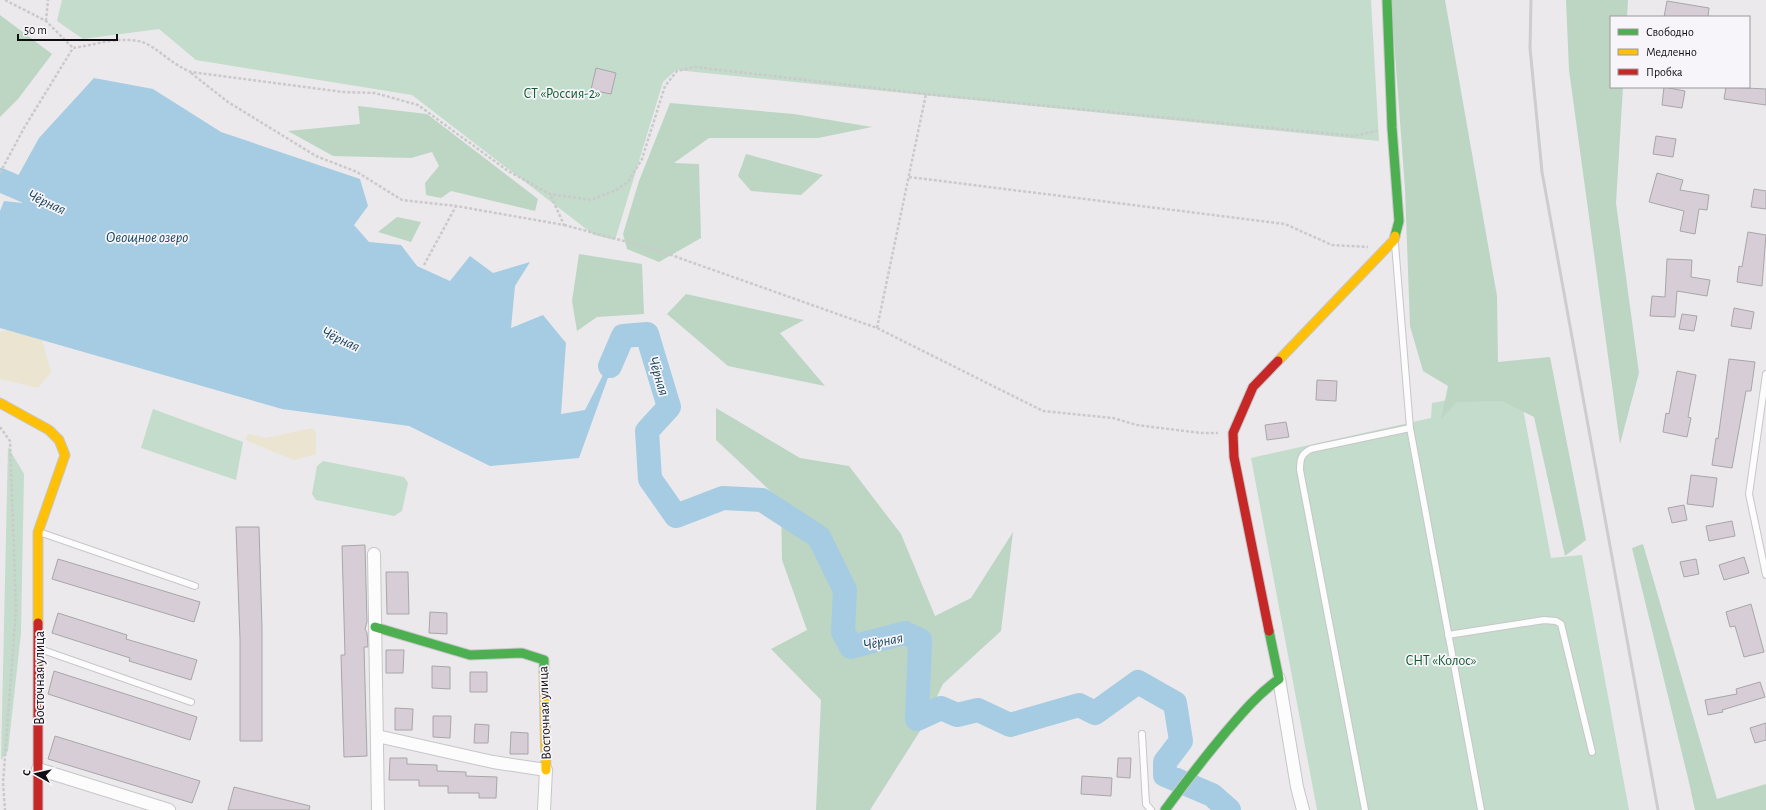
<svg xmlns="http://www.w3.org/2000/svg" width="1766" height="810" font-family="'Alegreya Sans',sans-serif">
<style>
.green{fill:#c4dccb}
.forest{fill:#bcd6c3}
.sand{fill:#eae4d1}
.water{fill:#a5cce2}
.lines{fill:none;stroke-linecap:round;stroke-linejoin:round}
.river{stroke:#a5cce2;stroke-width:24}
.building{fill:#d7cdd6;stroke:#a8a6a8}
.lane-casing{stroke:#c7c6c8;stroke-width:8}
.street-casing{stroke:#c7c6c8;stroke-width:14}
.fast-casing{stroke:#c7c6c8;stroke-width:11}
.slow-casing{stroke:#c7c6c8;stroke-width:11}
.jam-casing{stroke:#c7c6c8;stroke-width:11}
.path{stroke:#cacaca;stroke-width:2.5;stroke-dasharray:3 2;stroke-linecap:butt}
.lane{stroke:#fcfcfc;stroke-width:6}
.street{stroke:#fcfcfc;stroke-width:12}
.fast{stroke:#4caf50;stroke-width:9}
.slow{stroke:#ffc107;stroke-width:9}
.jam{stroke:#c62828;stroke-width:9}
.rail{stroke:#cdcdcd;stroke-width:3}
.labels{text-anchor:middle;stroke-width:3.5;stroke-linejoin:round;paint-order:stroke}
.park-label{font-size:14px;fill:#0c5c2f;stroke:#f8f5fa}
.street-label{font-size:14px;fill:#0f0e10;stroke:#f8f5fa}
.water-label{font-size:15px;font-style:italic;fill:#18465c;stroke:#f8f5fa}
</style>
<rect width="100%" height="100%" fill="#ebe9ec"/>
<path class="green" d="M62,0H1371L1379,141L676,70L663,82L615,240L594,235L412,95L196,60L159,29L83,39L57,21Z
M1519,387L1551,558L1582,555L1629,810H1317L1251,458L1431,418L1432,403Z
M153,409L243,442L236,480L141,448Z
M8,447L24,474L21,633L8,751L1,760Z
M323,461L404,477L408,483L402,511L394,516L316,500L312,494L317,466Z"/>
<path class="forest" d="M1391,0H1445L1497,296L1498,362L1550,357L1586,540L1565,556L1534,417L1502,401L1457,402L1441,419L1448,386L1423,371L1410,326L1405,189Z
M1566,0H1628L1627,17H1611V87H1623L1616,203L1639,373L1620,444L1569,70Z
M0,15L52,54L18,99L0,117Z
M670,103L794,114L872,127L818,138H709L674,163L699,164L701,238L659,262L627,249L623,234L639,181Z
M358,106L427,114L538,199L535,211L451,191L441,198L426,195L425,183L439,166L432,152L411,158L333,156L288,131L360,124Z
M746,154L823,175L801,195L751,191L738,176Z
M397,217L421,222L411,242L378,232Z
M579,254L642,264L644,314L597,317L577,331L572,301Z
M686,294L804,320L780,333L825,386L728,366L667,314Z
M716,408L800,458L849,466L901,534L935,616L971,598L1013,532L1001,631L943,684L920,731L870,810H816L821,700L771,649L807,630L782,560L781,501L716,440Z
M1643,544L1717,799L1766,784V810H1695L1688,778L1632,548Z"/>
<path class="sand" d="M7,330L42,340L51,372L38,388L0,379V332Z
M312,428L316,433V454L294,460L245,440L248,434L266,438Z"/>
<path class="water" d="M94,78L153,89L221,132L360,179L368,206L354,225L369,242L401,245L417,266L450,281L470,256L493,273L530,262L515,286L511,328L543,315L566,343L561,414L585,410L623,336L579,458L490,466L409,426L282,409L0,328V211L4,201L22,203L25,195L13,185L39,138Z"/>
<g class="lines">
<path class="river" d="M0,180L42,198
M610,366L623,336L647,334L669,407L647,431L650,479L676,516L723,498L762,500L819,537L845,590L843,632L851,647L905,633L920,640L917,719L941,708L957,715L978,710L1010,725L1079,705L1095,713L1138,682L1175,703L1181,741L1165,762V775L1212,795L1229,810"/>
</g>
<path class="building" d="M1667,1L1709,8L1708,17H1664Z
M596,68L616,73L611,94L591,90Z
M1664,87L1685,91L1682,108L1662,105Z
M1726,87L1766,89V105L1724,99Z
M1656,136L1676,139L1673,157L1653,154Z
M1657,173L1683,180L1680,190L1709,195L1707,210L1699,209L1695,234L1680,231L1684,211L1649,202Z
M1754,189L1766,191V209L1751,207Z
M1748,232L1766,235L1762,286L1737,282L1739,266L1742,267Z
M1667,259L1692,260L1691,277L1710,280L1707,296L1677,291L1675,317L1650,316L1652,296L1665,297Z
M1734,308L1754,312L1751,329L1731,326Z
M1682,314L1697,316L1694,331L1679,329Z
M1729,359L1755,362L1751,391H1746L1732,468L1712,465L1716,438L1718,439Z
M1677,371L1696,375L1688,417L1691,418L1687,437L1663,432L1666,413L1669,414Z
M1317,380L1337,381L1336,401L1316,400Z
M1286,422L1289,437L1267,440L1265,425Z
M1691,475L1717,478L1713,507L1687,504Z
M1684,505L1687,520L1672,523L1668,508Z
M1732,521L1735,536L1709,541L1706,526Z
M236,527H259L262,628V741H240V639Z
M365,545L367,622L365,629L367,633L368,647H364L367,756L344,757L341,655H345L342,546Z
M1744,557L1749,573L1724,580L1719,565Z
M58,559L200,602L194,622L52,579Z
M1696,559L1699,574L1684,577L1680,562Z
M386,572H408L409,614H387Z
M1751,604L1764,652L1744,657L1735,626L1730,627L1726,612Z
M430,612L447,613V634L429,633Z
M58,613L127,635L126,639L197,660L191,680L129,661L130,658L52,633Z
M386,650H404L403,673H386Z
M432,666L450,667V689L432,688Z
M54,671L197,717L190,740L48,694Z
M470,672H487V692H470Z
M1760,682L1765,697L1722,710L1723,712L1708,715L1705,700L1737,694L1736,689Z
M395,708L413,709L412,730H395Z
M433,716H451L450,738L433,737Z
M1766,723V740L1755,743L1750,728Z
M475,724L489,725L488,743H474Z
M511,732L528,733V754H510Z
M55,736L200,781L192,803L48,759Z
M390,758H407V764L437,765V771L466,772V776L497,777L496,798H479V793H448V786H419V780H389Z
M1118,758H1131L1130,778L1117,777Z
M1082,776L1112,778L1111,796L1081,794Z
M234,787L310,806L309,810H228Z"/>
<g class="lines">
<g class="lane-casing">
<path id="lane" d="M1395,244L1410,428L1481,810
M1766,374L1749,494L1766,575
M39,532L195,586
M1448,635L1544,620L1556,621L1561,624L1592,752
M40,649L191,702
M1142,734L1146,804L1151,810
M1365,810L1300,470C1300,459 1301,454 1311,449L1410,428"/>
</g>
<g class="street-casing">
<path id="street" d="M374,554L378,810
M1279,679L1297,787L1303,810
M377,736L493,762L546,770L544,810
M38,769L169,810"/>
</g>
<g class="fast-casing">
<path id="fast" d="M1387,0L1392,128L1399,221L1395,236
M375,627L470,655L522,653L544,660V672
M1165,810C1184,784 1204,758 1225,733C1243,712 1257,695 1279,679L1269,631"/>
</g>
<g class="slow-casing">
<path id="slow" d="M1278,361L1394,240L1395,236
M0,403L49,430L59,440L65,455L38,532V623
M544,672L546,770"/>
</g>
<g class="jam-casing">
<path id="jam" d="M38,623V810
M1269,631L1234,457L1233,433L1253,387L1278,361"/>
</g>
<path class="path" d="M5,0L46,21L73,48
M46,21L48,0
M191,73L228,102L316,156L357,172L402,200L456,206L564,225L550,194
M0,173L24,128L73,48C94,45 127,34 147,44C162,52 173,65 191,72L343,92L375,93L418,105L508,171L550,194L591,200L616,190L628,182L642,159L665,86L677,71L695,67L926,94L1353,136L1377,131
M909,177L1285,224L1332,245L1368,247
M564,225L654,249L877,328L1043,411L1113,418L1137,425L1201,433H1218
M424,265L456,206
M877,328L926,94
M0,427L10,441L16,609L3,783L5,810"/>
<use href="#lane" class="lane"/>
<use href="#street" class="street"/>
<use href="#fast" class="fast"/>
<use href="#slow" class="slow"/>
<use href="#jam" class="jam"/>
<path class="rail" d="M1531,0L1530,48L1542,172L1658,810"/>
</g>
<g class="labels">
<g class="park-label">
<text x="562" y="98">СТ «Россия-2»</text>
<text x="1441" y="665">СНТ «Колос»</text>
</g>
<g class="street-label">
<text transform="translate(39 678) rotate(-90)" y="5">Восточная улица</text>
<text transform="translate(544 713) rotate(-92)" y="5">Восточная улица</text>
</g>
<g class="water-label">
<text transform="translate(47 202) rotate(25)" y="5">Чёрная</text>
<text x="147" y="242">Овощное озеро</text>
<text transform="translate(341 339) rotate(25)" y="5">Чёрная</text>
<text transform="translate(659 376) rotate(73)" y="5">Чёрная</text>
<text transform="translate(883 641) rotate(-11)" y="5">Чёрная</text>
</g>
</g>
<rect x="1610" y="16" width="140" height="72" fill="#f8f5fa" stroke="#9b999c"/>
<rect x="1618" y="29" width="20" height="6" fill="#4caf50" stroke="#9b999c"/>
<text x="1646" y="36" font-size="12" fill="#0f0e10">Свободно</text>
<rect x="1618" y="49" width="20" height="6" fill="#ffc107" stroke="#9b999c"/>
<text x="1646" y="56" font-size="12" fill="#0f0e10">Медленно</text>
<rect x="1618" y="69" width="20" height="6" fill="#c62828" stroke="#9b999c"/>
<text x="1646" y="76" font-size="12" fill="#0f0e10">Пробка</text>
<g transform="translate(36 774) rotate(278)" stroke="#f8f5fa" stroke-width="3" paint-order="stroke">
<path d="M0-3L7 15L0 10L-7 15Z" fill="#0f0e10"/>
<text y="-6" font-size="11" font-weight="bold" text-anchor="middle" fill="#0f0e10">С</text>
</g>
<path d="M18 34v6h99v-6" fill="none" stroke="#0f0e10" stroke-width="2"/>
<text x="24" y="34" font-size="12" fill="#0f0e10" stroke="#f8f5fa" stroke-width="3" paint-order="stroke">50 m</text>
</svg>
